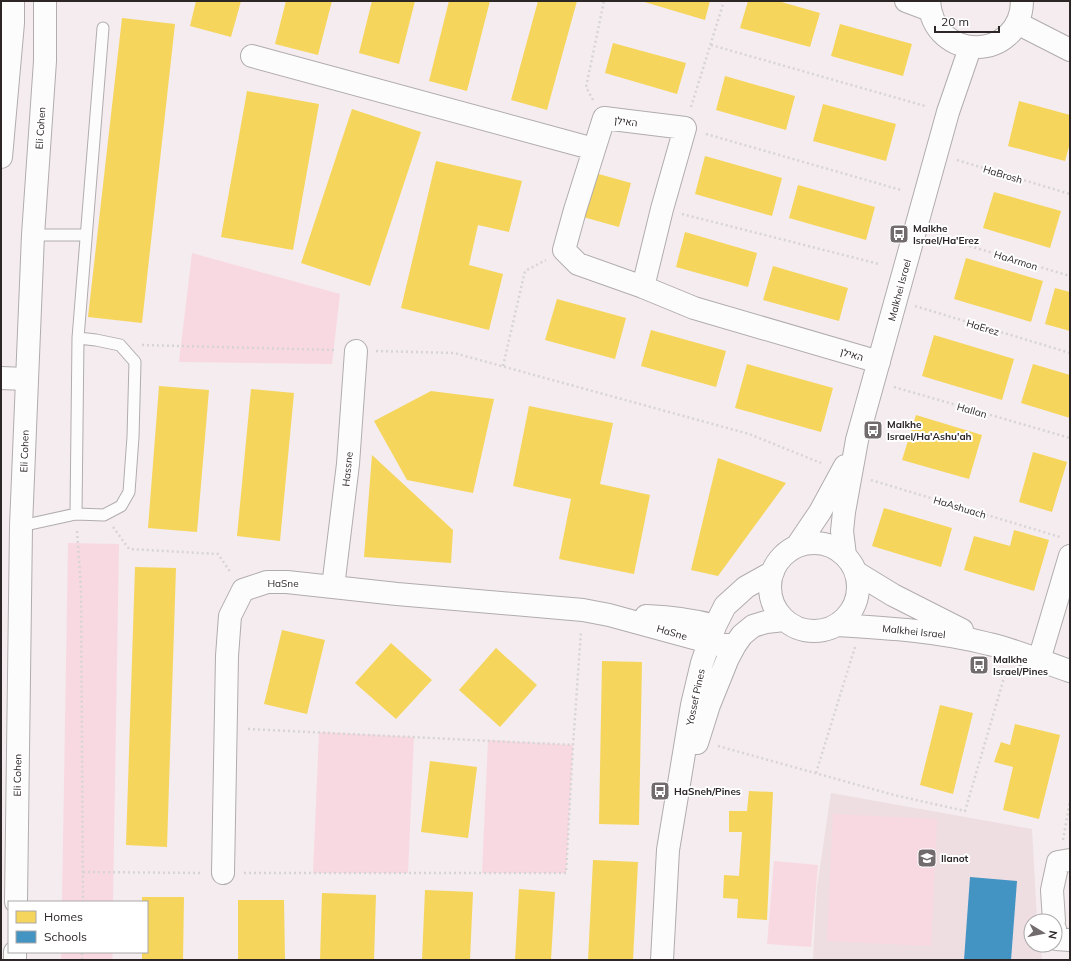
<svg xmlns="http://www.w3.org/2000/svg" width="1071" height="961" font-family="Mulish,Heebo,sans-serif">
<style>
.built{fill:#eedde1}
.green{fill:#f9d9e1}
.homes{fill:#f6d55c}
.schools{fill:#4393c3}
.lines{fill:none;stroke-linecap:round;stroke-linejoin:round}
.lane-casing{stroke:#b1acad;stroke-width:13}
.street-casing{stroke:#b1acad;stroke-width:24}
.secondary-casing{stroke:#b1acad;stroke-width:24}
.path{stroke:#d7d4d5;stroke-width:2.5;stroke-dasharray:2 3;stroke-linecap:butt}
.lane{stroke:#fdfcfc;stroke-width:11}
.street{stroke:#fdfcfc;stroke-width:22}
.secondary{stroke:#fdfcfc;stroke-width:22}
.labels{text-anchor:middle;stroke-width:4;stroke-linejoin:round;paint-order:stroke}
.street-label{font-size:10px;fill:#2c2627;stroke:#fff}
.poi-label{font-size:10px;font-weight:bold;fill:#2c2627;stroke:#fff;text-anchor:start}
</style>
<rect width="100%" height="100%" fill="#f4ecee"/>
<path class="built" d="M831,793L1032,829L1037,921H1031V945H1040L1042,960H813L817,887Z"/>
<path class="green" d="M192,253L340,294L332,364L179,362Z
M68,543L119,544L113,902H62Z
M319,732L414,737L408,873H313Z
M488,740L573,745L566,873H482Z
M833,814L937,819L931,946L827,941Z
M774,861L818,865L811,947L767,944Z
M61,952H113L112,960H61Z"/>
<path class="homes" d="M196,1H241L231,37L190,26Z
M286,1H332L318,55L275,44Z
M372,1H415L399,64L359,53Z
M449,1H490L467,91L429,81Z
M538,1H577L547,110L511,100Z
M641,1H710L705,20Z
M748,1H778L820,13L810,47L740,28Z
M122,18L175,24L142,323L88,317Z
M840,24L912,44L903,76L831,56Z
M613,43L686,63L677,94L605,73Z
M725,76L795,96L786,130L716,110Z
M247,91L319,104L293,250L221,237Z
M1019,101L1070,115V143L1065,161L1008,146Z
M823,104L896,124L886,161L813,141Z
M352,109L421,132L370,286L301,263Z
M705,156L782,178L772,216L695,194Z
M436,161L522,181L509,232L478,225L469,265L503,274L489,330L401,308Z
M595,173L631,183L619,227L583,217Z
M798,185L875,207L866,240L789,218Z
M994,192L1061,211L1050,248L983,228Z
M685,232L757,253L748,287L676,267Z
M966,258L1043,281L1031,322L954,299Z
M773,266L848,288L839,321L763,300Z
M1055,288L1070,292V331L1045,324Z
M557,299L626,318L615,359L545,340Z
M651,330L726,351L716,387L641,366Z
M934,335L1014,359L1002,400L922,376Z
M747,364L833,388L821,432L735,408Z
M1033,364L1070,375V418L1021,403Z
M159,386L209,390L197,532L148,528Z
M251,389L294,393L280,541L237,536Z
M431,391L494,399L473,493L407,480L374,421Z
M529,406L613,423L600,484L650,495L634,574L559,559L571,499L513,486Z
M916,415L982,435L969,479L902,460Z
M1033,452L1067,462L1052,512L1019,502Z
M372,455L453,530L451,563L364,557Z
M718,458L786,483L718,576L691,570Z
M884,508L952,528L941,567L872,546Z
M1014,530L1049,540L1034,591L964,570L974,536L1010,546Z
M135,567L176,568L167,847L126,845Z
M282,630L325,640L307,714L264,704Z
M391,643L432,680L396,719L355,683Z
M496,648L537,685L500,727L459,690Z
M602,661L642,662L639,825L599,824Z
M940,705L973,713L953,794L920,785Z
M1015,724L1060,735L1039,819L1003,810L1013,767L994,762L1001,742L1010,745Z
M430,761L477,767L468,838L421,832Z
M749,791L773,792L767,920L737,918L738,899L723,898L724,875L739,876L742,832H729V811H747Z
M593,860L638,862L633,960H588Z
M519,889L555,892L551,960H515Z
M425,890L473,892L470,960H422Z
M322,893L376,895L374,960H320Z
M142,897H184L183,960H142V952H147V902H142Z
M238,900H284L285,960H238Z"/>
<path class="schools" d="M970,877L1017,881L1011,960H964Z"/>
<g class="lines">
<g class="lane-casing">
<path id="lane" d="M33,235H85
M76,514L78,338L103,28
M21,526L76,514L104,515L121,506L129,492L133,437L135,362L120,345L96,340L78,338"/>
</g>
<g class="street-casing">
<path id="street" d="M252,56L594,149
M643,287L662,209L685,128L604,118L575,210L564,250L578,264L643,287L694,308L879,362
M1,378L26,379
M770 587a44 44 0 1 1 88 0a44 44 0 1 1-88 0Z
M797,546L820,512L845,466
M845,555L842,531L844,512L857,440L948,112L970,48
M857,573L893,595L962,630
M333,587L348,464L356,351
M646,616C671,617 691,619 715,626
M837,625C888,628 939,631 989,644C1016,650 1043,662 1070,671
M1039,660L1070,556
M697,743L709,705L728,658L735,645L742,635L753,626L766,622L784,620
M223,873L227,656L230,616L243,590L267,582H287L397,594L583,610L609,615L719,645H735
M1054,921L1052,890L1058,862L1070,860
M1055,929L1056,939L1070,940
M662,960L668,850L692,705L702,663L715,626L725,606L746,587L773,572"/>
</g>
<g class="secondary-casing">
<path id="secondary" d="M906,1L930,10
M929,1C933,63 1021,62 1022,1
M1017,23L1070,50
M1,157L13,23V1
M16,902L21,526L33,235L45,61V1
M15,960V952"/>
</g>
<path class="path" d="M711,45L925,106
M593,100L586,87L604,1
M691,107L724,1
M706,134L901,190
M957,160L1070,194
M682,214L879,264
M936,236L1070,276
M915,306L1070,353
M142,345L335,350
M376,351L454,353L749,434L821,463
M503,366L525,271L546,260
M894,387L1070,438
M871,480L1060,537
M113,527L129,549L218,554L231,573
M77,531L81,589L83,902
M248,729L573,745
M718,746L894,795L965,811L1006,671
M816,773L855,647
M1063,840L1070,801
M83,872L203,873
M244,873H566L573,745L581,631
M82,960V952"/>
<use href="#lane" class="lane"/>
<use href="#street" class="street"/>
<use href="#secondary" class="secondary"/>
</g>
<defs>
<g id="bus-square" transform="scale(1)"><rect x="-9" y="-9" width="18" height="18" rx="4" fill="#726b6d" stroke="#fff"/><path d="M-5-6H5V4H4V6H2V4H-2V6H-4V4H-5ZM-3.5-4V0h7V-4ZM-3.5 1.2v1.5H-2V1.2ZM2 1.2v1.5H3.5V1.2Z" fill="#fff"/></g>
<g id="school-square" transform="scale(1)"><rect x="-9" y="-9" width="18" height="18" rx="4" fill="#726b6d" stroke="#fff"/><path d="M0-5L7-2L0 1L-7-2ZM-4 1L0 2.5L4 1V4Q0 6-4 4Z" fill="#fff"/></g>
</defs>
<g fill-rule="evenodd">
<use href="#bus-square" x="899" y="234"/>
<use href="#bus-square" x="873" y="430"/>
<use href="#bus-square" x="979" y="665"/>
<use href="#bus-square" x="660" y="791"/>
<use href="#school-square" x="927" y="858"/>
</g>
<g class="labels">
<g class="street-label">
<text transform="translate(626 121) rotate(7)" y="4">האילן</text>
<text transform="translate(40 128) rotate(-86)" y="4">Eli Cohen</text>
<text transform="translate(1003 174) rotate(17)" y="4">HaBrosh</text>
<text transform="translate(1016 260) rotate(17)" y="4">HaArmon</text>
<text transform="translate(899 290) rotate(-75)" y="4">Malkhei Israel</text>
<text transform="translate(983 327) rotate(17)" y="4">HaErez</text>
<text transform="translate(852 354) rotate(16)" y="4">האילן</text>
<text transform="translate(972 410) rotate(16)" y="4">HaIlan</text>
<text transform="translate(24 451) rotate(-88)" y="4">Eli Cohen</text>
<text transform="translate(347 469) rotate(-84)" y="4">Hassne</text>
<text transform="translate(960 507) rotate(17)" y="4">HaAshuach</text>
<text x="283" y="587">HaSne</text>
<text transform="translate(914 631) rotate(6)" y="4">Malkhei Israel</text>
<text transform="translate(672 632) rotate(16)" y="4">HaSne</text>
<text transform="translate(695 697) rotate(-78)" y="4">Yossef Pines</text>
<text transform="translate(17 775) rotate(-89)" y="4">Eli Cohen</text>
</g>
<g class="poi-label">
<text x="913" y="232">Malkhe<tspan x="913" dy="12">Israel/Ha'Erez</tspan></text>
<text x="887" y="428">Malkhe<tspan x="887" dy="12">Israel/Ha'Ashu'ah</tspan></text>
<text x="993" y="663">Malkhe<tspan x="993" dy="12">Israel/Pines</tspan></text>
<text x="674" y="795">HaSneh/Pines</text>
<text x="941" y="862">Ilanot</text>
</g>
</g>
<rect width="1071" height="961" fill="none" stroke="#2c2627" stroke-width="4"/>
<rect x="8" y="901" width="140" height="52" fill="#ffffff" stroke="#aba8a9"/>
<rect x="16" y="911" width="20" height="12" fill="#f6d55c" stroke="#aba8a9"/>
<text x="44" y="921" font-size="12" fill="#2c2627">Homes</text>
<rect x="16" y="931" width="20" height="12" fill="#4393c3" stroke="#aba8a9"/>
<text x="44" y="941" font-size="12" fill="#2c2627">Schools</text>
<g transform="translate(1043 933) rotate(100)"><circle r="19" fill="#ffffff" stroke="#aba8a9"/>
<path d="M0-3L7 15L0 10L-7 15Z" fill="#726b6d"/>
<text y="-6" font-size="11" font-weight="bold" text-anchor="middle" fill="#2c2627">N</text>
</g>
<path d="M935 26v6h64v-6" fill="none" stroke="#2c2627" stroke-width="2"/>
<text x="941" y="26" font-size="12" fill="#2c2627" stroke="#ffffff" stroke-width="3" paint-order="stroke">20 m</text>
</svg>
